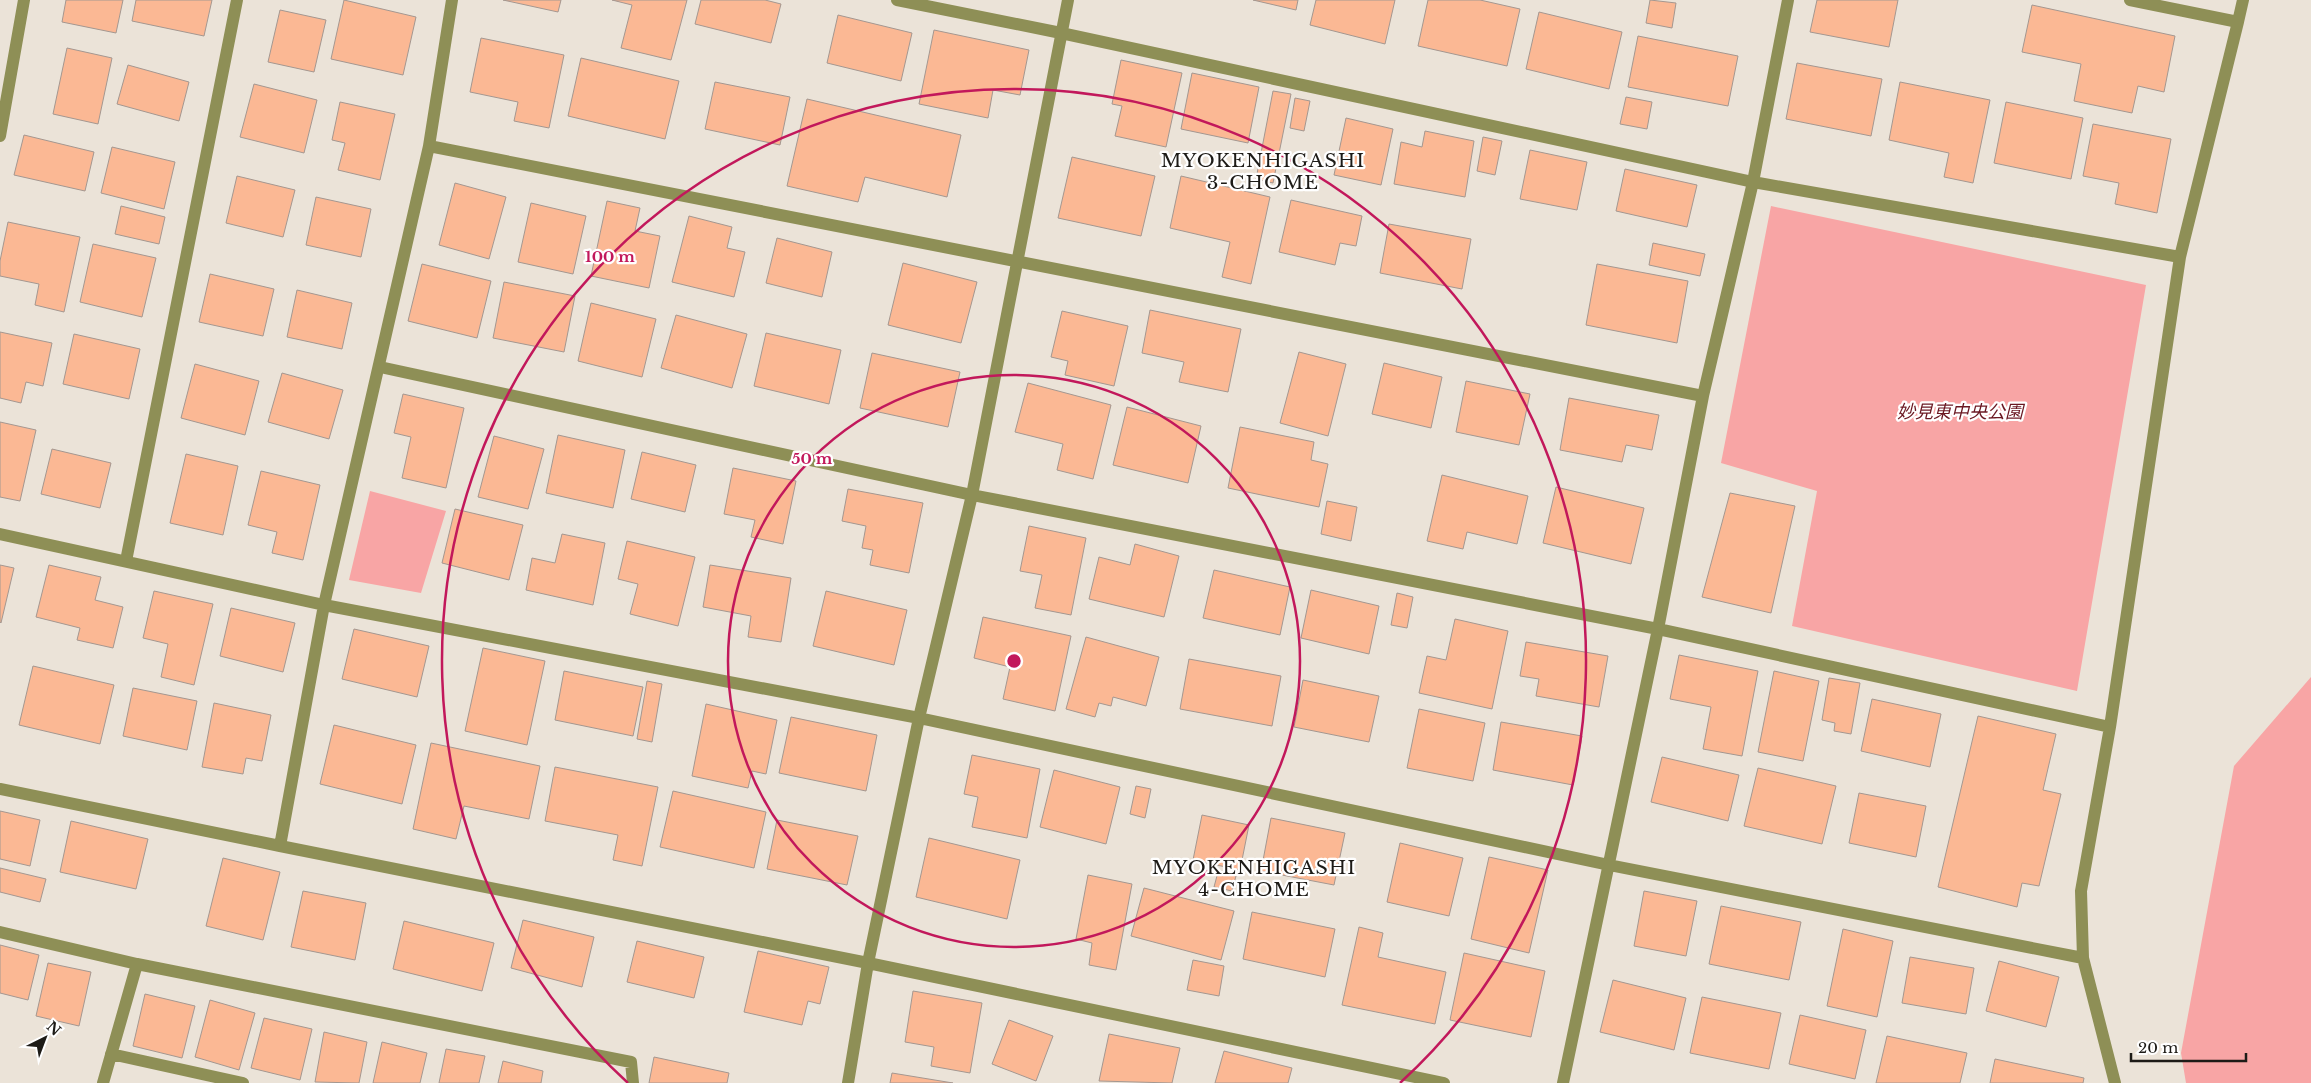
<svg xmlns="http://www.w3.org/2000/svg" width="2311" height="1083" font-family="'Libre Baskerville','Noto Sans JP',serif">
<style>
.green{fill:#f8a5a5}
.building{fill:#fbb894;stroke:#a49790}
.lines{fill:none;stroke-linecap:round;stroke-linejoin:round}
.minor{stroke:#8e8f56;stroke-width:12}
.ring{fill:none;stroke:#c2185b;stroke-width:2.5}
.labels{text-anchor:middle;stroke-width:4.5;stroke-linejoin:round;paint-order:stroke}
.park-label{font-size:18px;font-style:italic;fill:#6a1721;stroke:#fff}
.neighbourhood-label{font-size:19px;letter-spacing:1px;fill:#1d1b17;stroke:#fff}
.centre{fill:#c2185b;stroke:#fff;stroke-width:2.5}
.ring-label{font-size:15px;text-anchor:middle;font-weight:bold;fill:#c2185b;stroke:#fff;stroke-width:4.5;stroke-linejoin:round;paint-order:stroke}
</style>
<rect width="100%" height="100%" fill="#ebe3d8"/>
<path class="green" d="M1771,206L2146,285L2077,691L1792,626L1817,491L1721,463Z
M370,491L446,511L421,593L349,580Z
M2311,677V1083H2186L2181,1053L2234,766Z"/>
<path class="building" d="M66,0H123L116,33L62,22Z
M136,0H212L204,36L132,21Z
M344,0L416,17L403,75L331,59Z
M503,0H561L558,12Z
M612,0H687L671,60L621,48L632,5Z
M701,0H765L781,4L771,43L695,24Z
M1253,0H1298L1296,10Z
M1316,0H1395L1385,44L1310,25Z
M1428,0H1480L1520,9L1507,66L1418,46Z
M1650,0L1676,3L1672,28L1646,23Z
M1817,0H1898L1889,47L1810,32Z
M2032,5L2175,36L2164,92L2138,86L2132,113L2074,101L2081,64L2022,52Z
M280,10L326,20L314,72L268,62Z
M1539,12L1622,32L1609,89L1526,69Z
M838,15L912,33L901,81L827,63Z
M934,30L1029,50L1020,95L993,90L988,118L919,104Z
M1638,36L1738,56L1728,106L1628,87Z
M481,38L564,55L549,128L514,121L518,102L470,92Z
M67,48L112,58L98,124L53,114Z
M581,58L679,81L665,139L568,116Z
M1121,60L1182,73L1166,147L1115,136L1122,106L1112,104Z
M1797,63L1882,79L1871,136L1786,119Z
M128,65L189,82L179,121L117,104Z
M1192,73L1259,87L1248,143L1181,129Z
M715,82L790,97L780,145L705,129Z
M1900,82L1990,100L1973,183L1944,177L1949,153L1889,140Z
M254,84L317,100L304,153L240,137Z
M1273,91L1291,94L1273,183L1256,179Z
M1626,97L1652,102L1647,129L1620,124Z
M1295,98L1310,101L1304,131L1290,128Z
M807,99L961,135L947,197L865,177L858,202L787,186Z
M340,102L395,114L380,180L338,170L345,143L332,140Z
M2006,102L2083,118L2071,179L1994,163Z
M1346,118L1393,129L1381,185L1334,175Z
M2093,124L2171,139L2157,213L2115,204L2119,183L2083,176Z
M1425,131L1474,141L1465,197L1394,184L1401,142L1422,147Z
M24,135L94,152L85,191L14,175Z
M1483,137L1502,141L1495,175L1477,171Z
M112,147L175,162L164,209L101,193Z
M1530,150L1587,162L1577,210L1520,199Z
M1072,157L1155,176L1141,236L1058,218Z
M1625,169L1697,185L1687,227L1616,211Z
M237,176L295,190L283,237L226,223Z
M1181,176L1270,197L1251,284L1222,277L1230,242L1170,228Z
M455,183L506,197L489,259L439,245Z
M316,197L371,209L361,257L306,245Z
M1291,200L1362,216L1356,246L1340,243L1335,265L1279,252Z
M607,201L640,208L635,231L660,236L649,288L591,276Z
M531,203L586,216L573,274L518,262Z
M121,206L165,217L159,244L115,234Z
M689,216L732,227L727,248L745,252L734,297L672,282Z
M8,222L80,237L64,312L35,305L39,284L0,276V261Z
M1389,224L1471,239L1462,289L1380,273Z
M777,238L832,252L822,297L766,283Z
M1653,243L1705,254L1700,276L1649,265Z
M93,244L156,258L142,317L80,302Z
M903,263L977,282L961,343L888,325Z
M422,264L491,281L477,338L408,321Z
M1597,264L1688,281L1677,343L1586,325Z
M210,274L274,289L263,336L199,322Z
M504,282L575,296L564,352L493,338Z
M297,290L352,303L342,349L287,337Z
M591,303L656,319L642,377L578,361Z
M1150,310L1241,329L1228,392L1179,382L1184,362L1142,353Z
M1062,311L1128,326L1114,386L1065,375L1068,361L1051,357Z
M676,315L747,334L732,388L661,368Z
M0,332L52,343L43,386L26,382L21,403L0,398Z
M766,333L841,350L829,404L754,386Z
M74,334L140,349L129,399L63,384Z
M1299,352L1346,364L1328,436L1280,423Z
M872,353L960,372L948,427L860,408Z
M1384,363L1442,377L1431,428L1372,414Z
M195,364L259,381L245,435L181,418Z
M282,373L343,390L329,439L268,422Z
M1466,381L1530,394L1519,445L1456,432Z
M1028,383L1111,405L1093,479L1057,470L1063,444L1015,432Z
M403,394L464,408L446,488L402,478L411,437L394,433Z
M1569,398L1659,415L1652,450L1626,445L1622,462L1560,450Z
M1127,407L1201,426L1188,483L1113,465Z
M0,422L36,430L20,501L0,497Z
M1240,427L1314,442L1311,460L1328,464L1319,507L1228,488Z
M558,435L625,450L613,508L546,493Z
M494,436L544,449L528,509L478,497Z
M52,449L111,463L100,508L41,494Z
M642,452L696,465L685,512L631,499Z
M186,454L238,466L223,535L170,523Z
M733,468L796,481L783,544L751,537L755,520L724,514Z
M261,471L320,485L303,560L272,553L277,532L248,525Z
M1442,475L1528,496L1517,544L1467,532L1463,549L1427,541Z
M1556,487L1644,508L1631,564L1543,543Z
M848,489L923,503L909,573L870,565L873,550L862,548L866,526L842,521Z
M1730,493L1795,506L1771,613L1702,597Z
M1327,501L1357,507L1351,541L1321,534Z
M455,509L523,525L509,580L442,563Z
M1029,526L1086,538L1071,615L1035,608L1042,575L1020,571Z
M562,534L605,543L593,605L526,590L532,558L555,563Z
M627,541L695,557L678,626L630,614L638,584L618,579Z
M1135,544L1179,556L1164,617L1089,599L1099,557L1130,565Z
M0,565L14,568L1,623L0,622Z
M49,565L101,577L95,600L123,607L113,648L77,640L80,628L36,617Z
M710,565L791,578L781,642L748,637L751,616L703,607Z
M1214,570L1290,587L1280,635L1203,618Z
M1311,590L1379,606L1369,654L1301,638Z
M154,591L213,604L194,685L161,677L168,644L143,638Z
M826,591L907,610L894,665L813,646Z
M1397,593L1413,597L1407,628L1391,625Z
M231,608L295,623L283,672L220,656Z
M983,617L1071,636L1055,711L1003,699L1010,667L974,658Z
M1455,619L1508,631L1492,709L1419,693L1427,656L1446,660Z
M354,629L429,646L417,697L342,679Z
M1086,637L1159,657L1146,706L1113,697L1111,706L1099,703L1095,717L1066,709Z
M1526,642L1608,656L1599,707L1536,696L1539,679L1520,676Z
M483,648L545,661L527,745L465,731Z
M1679,655L1758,671L1742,756L1703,749L1711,707L1670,699Z
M1189,659L1281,676L1272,726L1180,709Z
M33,666L114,685L100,744L19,725Z
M564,671L643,687L633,736L555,720Z
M1774,671L1819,681L1803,761L1758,752Z
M1829,678L1860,683L1851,734L1834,731L1835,723L1822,720Z
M1303,680L1379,696L1369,742L1294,727Z
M647,681L662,684L652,742L637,739Z
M133,688L197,701L187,750L123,736Z
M1872,699L1941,714L1930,767L1861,751Z
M214,703L271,715L262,761L246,758L243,774L202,767Z
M706,704L777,720L766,774L752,771L748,788L692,776Z
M1419,709L1485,723L1473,781L1407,768Z
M1978,716L2056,734L2043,790L2061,794L2039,886L2022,883L2017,907L1938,887Z
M791,717L877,735L866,791L779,773Z
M1501,722L1582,736L1573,785L1493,770Z
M334,725L416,745L402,804L320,784Z
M431,743L540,766L529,819L464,806L456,839L413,829Z
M972,755L1040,769L1027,838L972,827L978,797L964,794Z
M1662,757L1739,775L1728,821L1651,802Z
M555,767L658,787L642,866L613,860L618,835L545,821Z
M1758,768L1836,786L1822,844L1744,826Z
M1054,770L1120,787L1106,844L1040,827Z
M1136,786L1151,789L1145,818L1130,814Z
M673,791L766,812L754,868L660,847Z
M1859,793L1926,806L1916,857L1849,843Z
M0,811L40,820L30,866L0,859Z
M1202,815L1249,825L1240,870L1193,860Z
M1271,818L1345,833L1334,885L1261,871Z
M777,820L858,836L847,885L767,869Z
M71,821L148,839L136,889L60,872Z
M929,838L1020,860L1007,919L916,897Z
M1400,843L1463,858L1449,916L1387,902Z
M1489,857L1548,870L1529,953L1471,939Z
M223,858L280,872L263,940L206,926Z
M0,868L46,879L40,902L0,892Z
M1218,872L1236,876L1232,891L1214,887Z
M1088,875L1132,884L1116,970L1089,965L1092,943L1076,939Z
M1144,888L1234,911L1221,960L1131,936Z
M303,891L366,903L355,960L291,947Z
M1644,891L1697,901L1686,956L1634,946Z
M1721,906L1801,922L1789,980L1709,964Z
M1252,912L1335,929L1325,977L1243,959Z
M523,920L594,937L582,987L511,968Z
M404,921L494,943L482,991L393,969Z
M1359,927L1383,933L1378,957L1446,972L1435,1024L1342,1005Z
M1843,929L1893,941L1877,1017L1827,1006Z
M637,941L704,957L694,998L627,982Z
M0,945L39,955L28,1000L0,993Z
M758,951L829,967L820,1004L808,1001L802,1025L744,1012Z
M1464,953L1545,971L1531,1037L1450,1020Z
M1910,957L1974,968L1966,1014L1902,1003Z
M1193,960L1224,966L1219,996L1187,990Z
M1999,961L2059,977L2046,1027L1986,1011Z
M48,963L91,972L79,1026L36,1016Z
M1613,980L1686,998L1674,1050L1600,1032Z
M913,991L982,1003L970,1073L931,1066L934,1047L905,1042Z
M145,994L195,1006L182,1058L133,1046Z
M1702,997L1781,1013L1769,1069L1690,1053Z
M210,1000L255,1013L239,1070L195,1057Z
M1800,1015L1866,1030L1855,1079L1789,1064Z
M264,1018L312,1029L300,1080L251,1068Z
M1009,1020L1053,1036L1036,1081L992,1064Z
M324,1032L367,1042L359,1083L315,1082Z
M1109,1034L1180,1048L1172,1083L1099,1081Z
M1887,1036L1967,1053L1960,1083H1876Z
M382,1042L427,1053L420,1083H373Z
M446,1049L485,1056L479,1083H439Z
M1224,1051L1292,1068L1288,1083H1215Z
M654,1057L729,1073L727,1083H649Z
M1995,1059L2084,1078L2083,1083H1990Z
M503,1061L543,1071L541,1083H498Z
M892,1073L953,1083H890Z"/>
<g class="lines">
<path class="minor" d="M452,0L429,146L324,605L280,846L868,963L1444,1083
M897,0L1061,33L1753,182L2180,257
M2130,0L2238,22L2243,0
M0,136L24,0
M429,146L1703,396
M380,367L972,495L1658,629L2110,727
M0,534L324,605L919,718L1609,865L2083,958
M126,561L237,0
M0,789L280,846
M0,932L137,964L103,1083
M137,964L631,1062L633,1083
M111,1054L243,1083
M848,1083L868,963L919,718L972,495L1068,0
M1563,1083L1658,629L1703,396L1753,182L1788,0
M2115,1083L2083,958L2081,891L2110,727L2180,257L2238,22"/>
</g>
<g class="ring">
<circle cx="1014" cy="661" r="286"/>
<path d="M628 1083A572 572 0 1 1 1400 1083"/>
</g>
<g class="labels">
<g class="park-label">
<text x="1960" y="418">妙見東中央公園</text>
</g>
<g class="neighbourhood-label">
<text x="1263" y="167">MYOKENHIGASHI<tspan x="1263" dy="22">3-CHOME</tspan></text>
<text x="1254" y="874">MYOKENHIGASHI<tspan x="1254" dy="22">4-CHOME</tspan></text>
</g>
</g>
<circle cx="1014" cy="661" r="8" class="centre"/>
<g class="ring-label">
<text x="610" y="262">100 m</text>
<text x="812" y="464">50 m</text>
</g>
<g transform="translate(45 1038) rotate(42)" stroke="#ffffff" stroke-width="4" paint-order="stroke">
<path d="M0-4L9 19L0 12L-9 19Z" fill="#1d1b17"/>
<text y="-8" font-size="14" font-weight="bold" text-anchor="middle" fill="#1d1b17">N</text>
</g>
<path d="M2131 1053v8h115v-8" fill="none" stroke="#1d1b17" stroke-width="2.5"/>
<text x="2138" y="1053" font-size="15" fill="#1d1b17" stroke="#ffffff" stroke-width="4" paint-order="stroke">20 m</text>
</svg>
